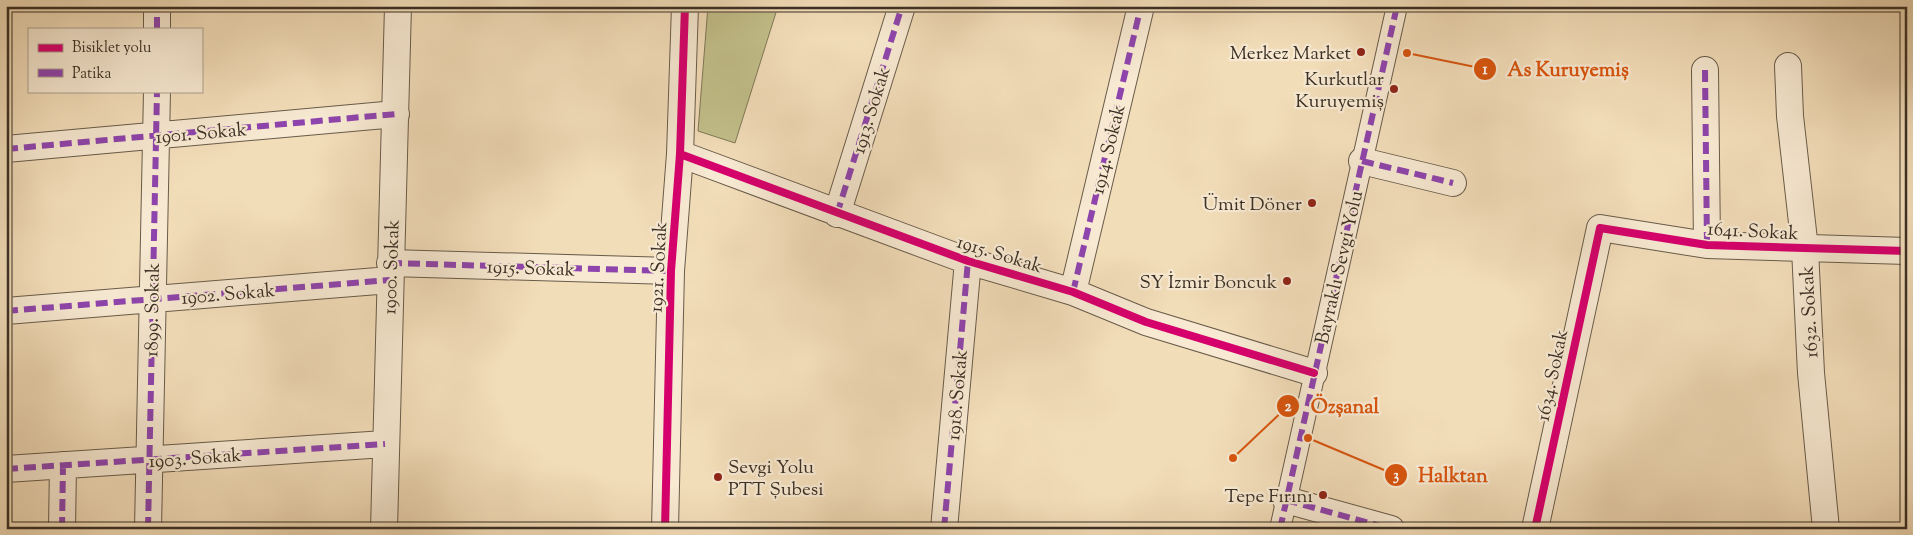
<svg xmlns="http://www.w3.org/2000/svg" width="1913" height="535" font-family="'Sorts Mill Goudy',serif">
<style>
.green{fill:#c2bf8a;stroke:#7e7858}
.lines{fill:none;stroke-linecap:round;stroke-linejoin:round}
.pedestrian-casing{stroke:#695b4a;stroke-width:22}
.minor-casing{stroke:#695b4a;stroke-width:28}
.pedestrian{stroke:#f7e9d2;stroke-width:20}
.minor{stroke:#f7e9d2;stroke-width:26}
.quiet{stroke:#8e44ad;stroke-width:6;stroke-dasharray:12 6;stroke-linecap:butt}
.cycleway-casing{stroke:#f7e9d2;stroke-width:11}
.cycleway{stroke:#d6006c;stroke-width:8}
.poi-dot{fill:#8f2418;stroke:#f7e9d2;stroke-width:2}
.labels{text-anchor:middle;stroke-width:4.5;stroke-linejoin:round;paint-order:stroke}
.poi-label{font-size:19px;fill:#3b3025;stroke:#f7e9d2;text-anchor:end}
.street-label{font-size:19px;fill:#3b3025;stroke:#f7e9d2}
.leader{fill:none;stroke:#d7550e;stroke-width:2}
.callout-dot{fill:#d7550e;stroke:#f7e9d2;stroke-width:2}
.mark-label{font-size:15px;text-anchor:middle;font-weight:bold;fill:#fff}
.callout-label{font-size:20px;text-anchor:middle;font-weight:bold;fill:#d7550e;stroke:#f7e9d2;stroke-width:4.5;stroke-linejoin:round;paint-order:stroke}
</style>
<rect width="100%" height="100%" fill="#f2ddb9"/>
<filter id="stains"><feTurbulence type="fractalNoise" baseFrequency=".004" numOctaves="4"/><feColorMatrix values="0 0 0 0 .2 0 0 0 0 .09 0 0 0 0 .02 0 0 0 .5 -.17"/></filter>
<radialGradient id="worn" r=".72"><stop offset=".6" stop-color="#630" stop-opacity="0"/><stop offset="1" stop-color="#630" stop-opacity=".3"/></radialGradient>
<path class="green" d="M708,6H778L735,143L698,131Z"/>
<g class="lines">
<g class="pedestrian-casing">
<path id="pedestrian" d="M1280,529L1397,6"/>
</g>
<g class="minor-casing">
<path id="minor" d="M157,29V6
M1788,66L1790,116L1805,249L1811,373L1826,529
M1705,70L1707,245
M6,149L396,114
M680,154L968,261L1073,292L1146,322L1314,373
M1362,161L1453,183
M837,214L902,6
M390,263L671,271
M1073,292L1141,6
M6,311L390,280
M6,469L385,444
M1286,500L1391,529
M62,529L63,465
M148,529L157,91
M384,529L398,6
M665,529L671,271L680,154L685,6
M944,529L968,261
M1535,529L1600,228L1707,245L1907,251"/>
</g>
<use href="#pedestrian" class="pedestrian"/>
<use href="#minor" class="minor"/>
<path class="quiet" d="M157,29V6
M1705,70L1707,245
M6,149L396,114
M1362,161L1453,183
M837,214L902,6
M390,263L671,271
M1073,292L1141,6
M6,311L390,280
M6,469L385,444
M1286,500L1391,529
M62,529L63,465
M148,529L157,91
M944,529L968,261
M1280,529L1397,6"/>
<g class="cycleway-casing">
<path id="cycleway" d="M680,154L968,261L1073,292L1146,322L1314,373
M665,529L671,271L680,154L685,6
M1535,529L1600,228L1707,245L1907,251"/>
</g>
<use href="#cycleway" class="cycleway"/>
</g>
<g class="poi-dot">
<circle cx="1361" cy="52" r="5"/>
<circle cx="1394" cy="89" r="5"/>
<circle cx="1312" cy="203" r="5"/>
<circle cx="1287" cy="281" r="5"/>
<circle cx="718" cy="477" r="5"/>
<circle cx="1323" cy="495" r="5"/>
</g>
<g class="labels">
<g class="poi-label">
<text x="1351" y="59">Merkez Market</text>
<text x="1384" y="85">Kurkutlar<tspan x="1384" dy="22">Kuruyemiş</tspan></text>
<text x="1302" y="210">Ümit Döner</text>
<text x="1277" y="288">SY İzmir Boncuk</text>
<text x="728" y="473" text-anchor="start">Sevgi Yolu<tspan x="728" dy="22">PTT Şubesi</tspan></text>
<text x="1313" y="502">Tepe Fırını</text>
</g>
<g class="street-label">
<text transform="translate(870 110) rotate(-73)" y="7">1913. Sokak</text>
<text transform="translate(201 132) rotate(-5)" y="7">1901. Sokak</text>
<text transform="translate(1107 149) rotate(-76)" y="7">1914. Sokak</text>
<text transform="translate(1753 230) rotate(3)" y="7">1641. Sokak</text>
<text transform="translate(1000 253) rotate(17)" y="7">1915. Sokak</text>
<text transform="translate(390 267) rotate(-88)" y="7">1900. Sokak</text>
<text transform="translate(531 267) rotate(2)" y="7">1915. Sokak</text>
<text transform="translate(657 267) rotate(-87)" y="7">1921. Sokak</text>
<text transform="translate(1338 267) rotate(-77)" y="7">Bayraklı Sevgi Yolu</text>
<text transform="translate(228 293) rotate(-5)" y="7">1902. Sokak</text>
<text transform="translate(151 310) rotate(-89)" y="7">1899. Sokak</text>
<text transform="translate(1808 312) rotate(-93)" y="7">1632. Sokak</text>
<text transform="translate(1551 375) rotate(-78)" y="7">1634. Sokak</text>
<text transform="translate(956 395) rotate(-85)" y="7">1918. Sokak</text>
<text transform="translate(195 457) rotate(-4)" y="7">1903. Sokak</text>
</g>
</g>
<path class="leader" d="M1407 53L1485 69M1233 458L1288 406M1308 438L1396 475"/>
<g class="callout-dot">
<circle cx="1407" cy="53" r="5"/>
<circle cx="1233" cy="458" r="5"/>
<circle cx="1308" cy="438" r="5"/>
<circle cx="1485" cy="69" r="12"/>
<circle cx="1288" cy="406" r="12"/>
<circle cx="1396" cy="475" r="12"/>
</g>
<g class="mark-label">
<text x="1485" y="74">1</text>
<text x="1288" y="411">2</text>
<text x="1396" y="480">3</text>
</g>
<g class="callout-label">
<text x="1568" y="76">As Kuruyemiş</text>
<text x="1345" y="413">Özşanal</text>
<text x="1453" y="482">Halktan</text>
</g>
<rect width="1913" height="535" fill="none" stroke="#f2ddb9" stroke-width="25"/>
<rect x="8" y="8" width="1898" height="520" fill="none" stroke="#3b3025" stroke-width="2.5"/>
<rect x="12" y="12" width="1888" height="510" fill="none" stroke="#3b3025"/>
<rect x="28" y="28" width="175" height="65" fill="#f7e9d2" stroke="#ac9f8d"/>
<rect x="38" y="44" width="25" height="8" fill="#d6006c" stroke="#ac9f8d"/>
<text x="72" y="52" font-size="15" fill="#3b3025">Bisiklet yolu</text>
<rect x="38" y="69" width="25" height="8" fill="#8e44ad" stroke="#ac9f8d"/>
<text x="72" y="78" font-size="15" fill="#3b3025">Patika</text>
<rect width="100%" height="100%" filter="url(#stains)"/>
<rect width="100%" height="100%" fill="url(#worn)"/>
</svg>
